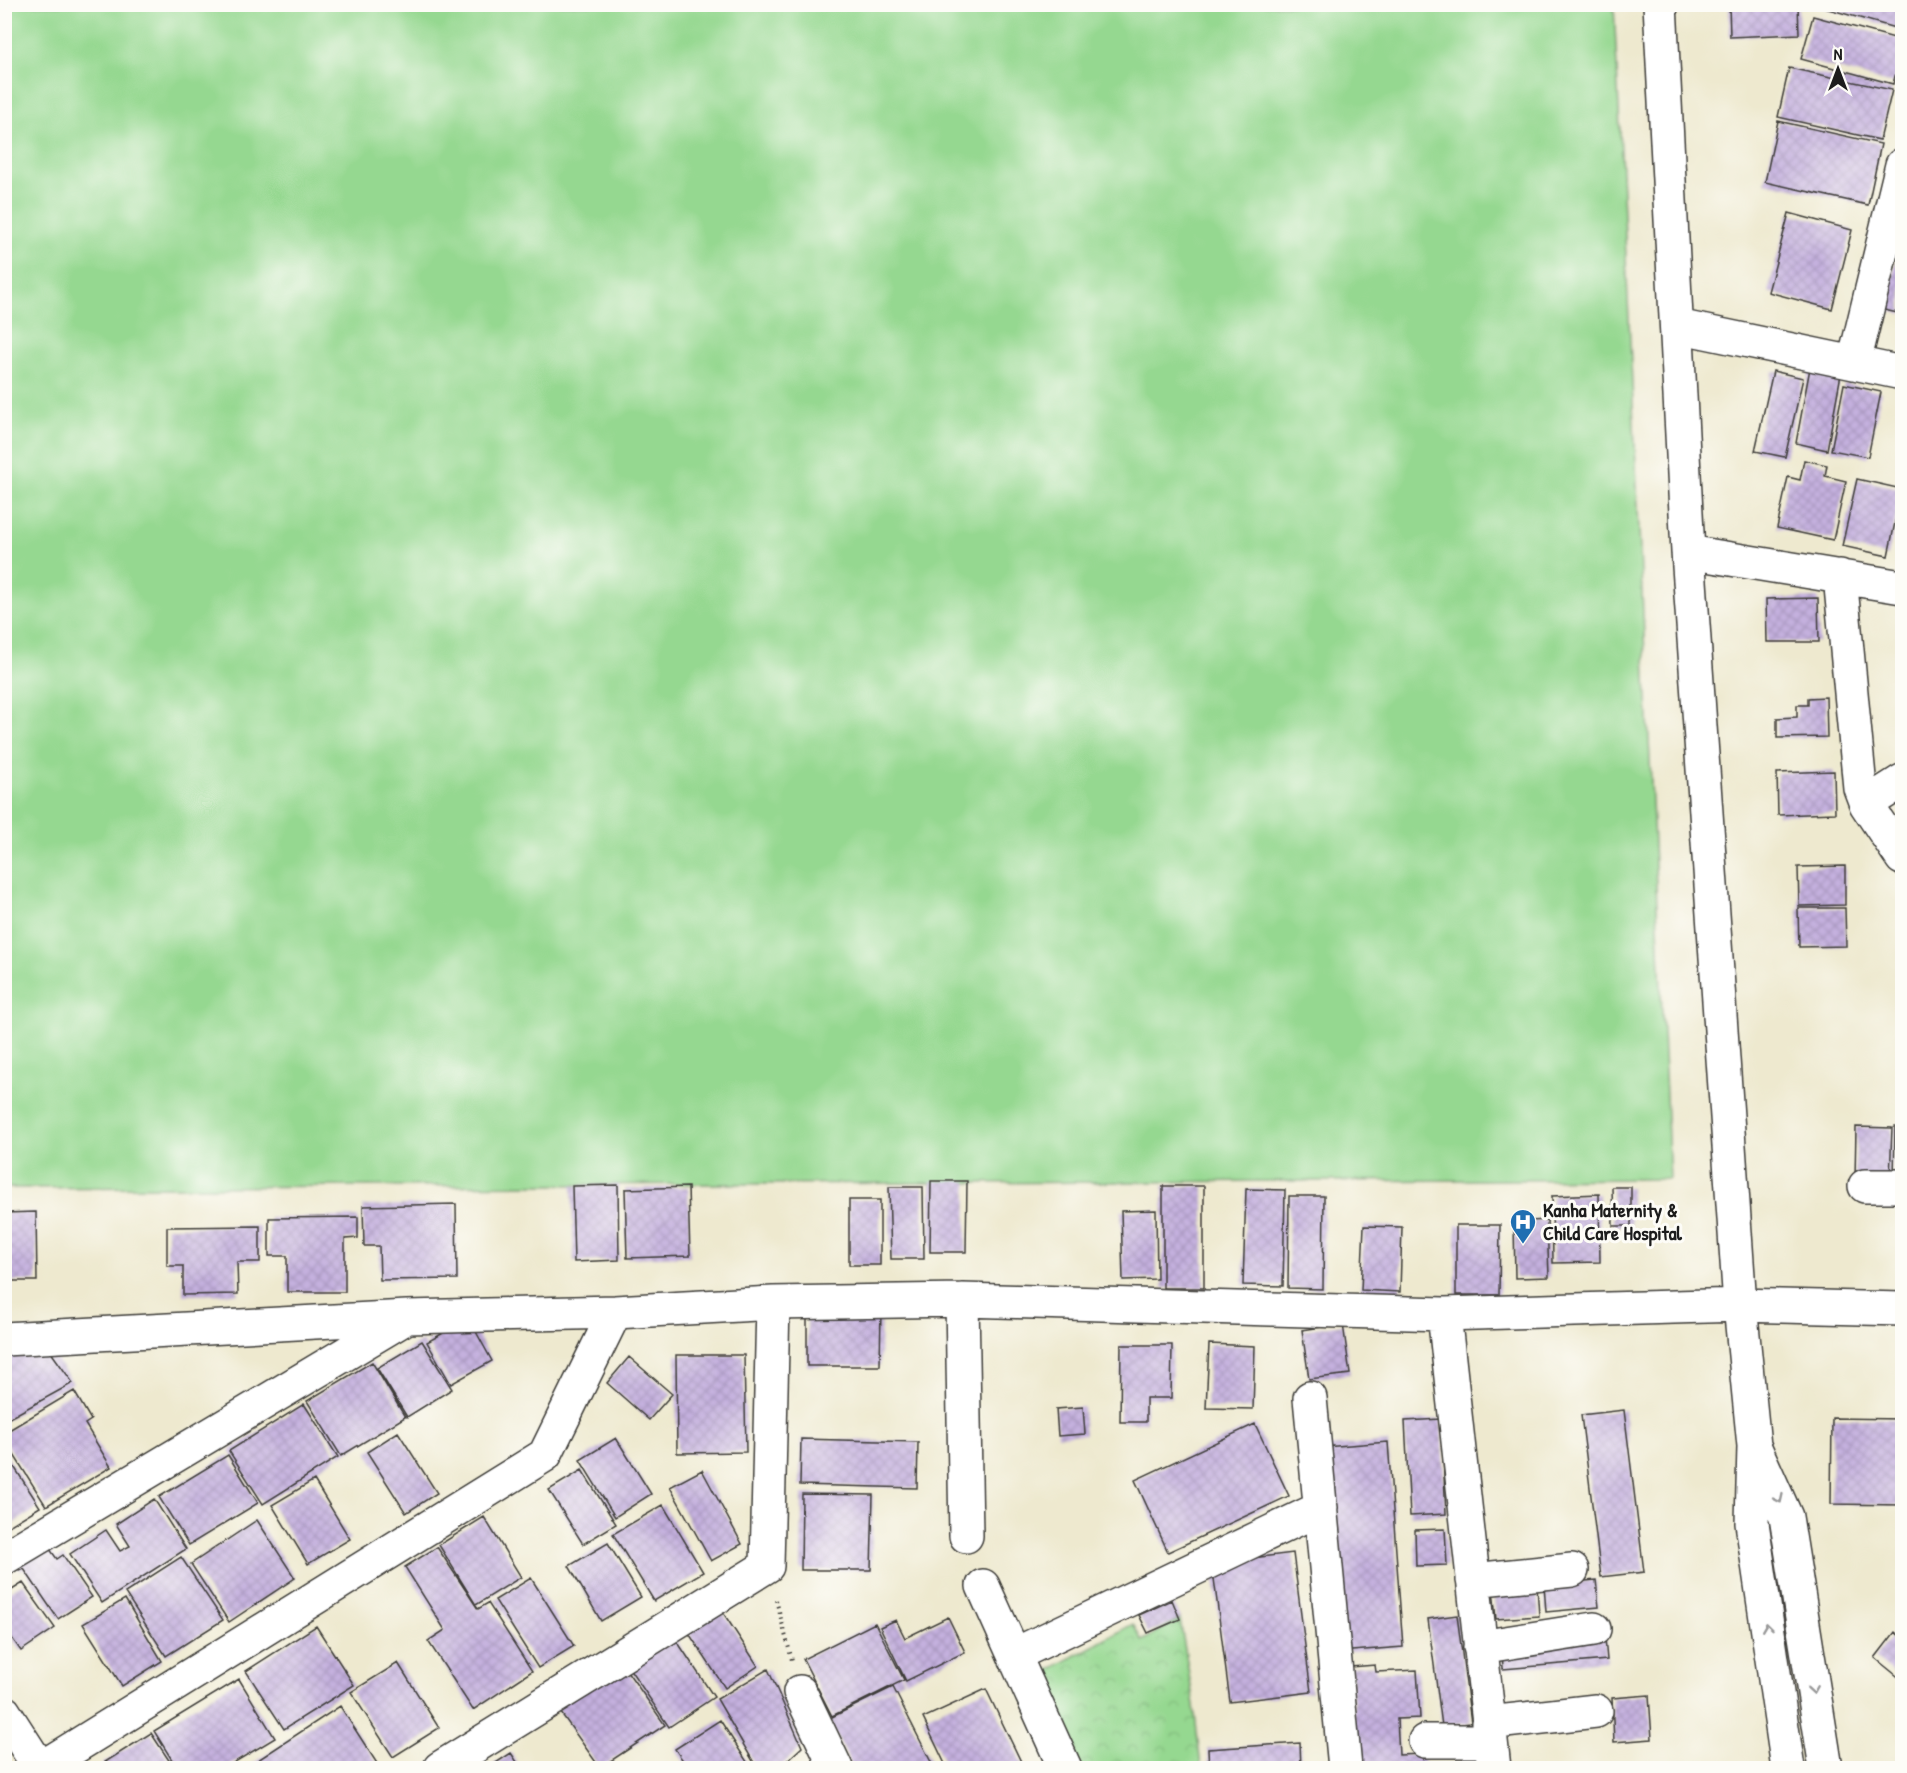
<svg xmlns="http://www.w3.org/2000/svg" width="1907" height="1773" font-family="'Patrick Hand',sans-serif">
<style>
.green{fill:#95d890;stroke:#587a56;stroke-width:1.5}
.park{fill:url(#park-crowns);stroke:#587a56;stroke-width:1.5}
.building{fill:url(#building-cross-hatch)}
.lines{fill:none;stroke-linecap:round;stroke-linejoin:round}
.minor-casing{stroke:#3c3b37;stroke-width:36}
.path{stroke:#3c3b37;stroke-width:4;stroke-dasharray:1.5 4.5;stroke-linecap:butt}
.minor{stroke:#fff;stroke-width:33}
.oneway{stroke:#999}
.labels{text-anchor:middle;stroke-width:6;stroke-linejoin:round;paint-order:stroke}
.poi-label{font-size:20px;font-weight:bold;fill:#1c1c1c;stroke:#fdfcf7;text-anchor:start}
</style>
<defs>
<pattern id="park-crowns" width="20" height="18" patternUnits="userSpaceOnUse" patternTransform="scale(1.5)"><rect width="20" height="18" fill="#95d890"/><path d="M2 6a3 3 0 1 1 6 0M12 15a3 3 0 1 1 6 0" fill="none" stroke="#80b97c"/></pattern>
<pattern id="building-cross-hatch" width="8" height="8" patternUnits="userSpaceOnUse" patternTransform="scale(1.5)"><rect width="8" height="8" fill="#c4b0de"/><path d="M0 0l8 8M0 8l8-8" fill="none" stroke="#a897be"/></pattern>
</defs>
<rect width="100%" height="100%" fill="#fdfcf7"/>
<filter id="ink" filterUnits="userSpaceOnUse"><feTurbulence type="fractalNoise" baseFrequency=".0167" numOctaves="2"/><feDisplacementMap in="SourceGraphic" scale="12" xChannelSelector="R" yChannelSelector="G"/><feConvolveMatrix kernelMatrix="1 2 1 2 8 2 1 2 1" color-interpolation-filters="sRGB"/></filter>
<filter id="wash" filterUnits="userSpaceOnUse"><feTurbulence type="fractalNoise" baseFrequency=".008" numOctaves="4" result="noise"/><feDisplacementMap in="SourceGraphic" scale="24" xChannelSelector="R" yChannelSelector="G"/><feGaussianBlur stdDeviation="1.35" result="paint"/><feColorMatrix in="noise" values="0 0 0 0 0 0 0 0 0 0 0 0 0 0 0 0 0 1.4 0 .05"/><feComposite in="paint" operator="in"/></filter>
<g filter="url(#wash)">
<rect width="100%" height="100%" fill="#eee9cf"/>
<path class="green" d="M4,5H1614L1670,1179L5,1188Z"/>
<path class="park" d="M1180,1619L1194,1705L1201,1768H1063L1027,1682L1133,1624L1142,1641Z"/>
<g id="blocks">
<path class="building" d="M1729,4H1798L1799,34L1730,37Z
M1814,4H1902V30L1814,5Z
M1813,16L1902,40V50L1893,84L1801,59Z
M1789,68L1892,90L1880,140L1778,117Z
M1778,121L1881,144L1868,205L1765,182Z
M1789,213L1852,230L1832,309L1768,292Z
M1902,237V314L1884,310Z
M1810,368L1841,374L1827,450L1796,443Z
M1773,371L1803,378L1785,457L1755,451Z
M1844,384L1881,392L1868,457L1831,450Z
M1804,460L1827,465L1825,476L1846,481L1833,540L1777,528L1788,477L1800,480Z
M1857,479L1902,489L1888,556L1842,546Z
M1818,598L1819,642H1767L1766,599Z
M1826,697L1827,737L1777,738V718L1797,717V705H1808V698Z
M1834,771L1835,813L1778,815L1777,773Z
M1845,866V905L1799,906L1798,867Z
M1798,908H1845L1846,946L1799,947Z
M1856,1127L1892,1128L1890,1179L1855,1178Z
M1895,1127L1902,1128V1178H1894Z
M931,1181H967L966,1252H930Z
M618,1185L619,1260L574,1262L572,1186Z
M1163,1186H1204V1288H1163Z
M688,1187L690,1256L627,1258L625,1189Z
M889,1187H923L924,1259H891Z
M1612,1187H1631V1226H1613Z
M1246,1189L1285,1190L1283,1286L1243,1285Z
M1599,1194L1600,1262L1553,1263L1552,1196Z
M1289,1196H1324L1323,1289L1288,1288Z
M849,1200H880V1265H849Z
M456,1204L457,1279L380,1280L379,1246H364L363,1206Z
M1156,1210L1157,1279L1123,1280L1121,1211Z
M36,1212L37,1281H4V1213Z
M358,1217V1238L345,1239V1292H287V1256H269V1218Z
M1547,1220L1549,1277L1515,1278L1514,1222Z
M1456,1225H1500L1499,1295H1456Z
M260,1226V1262H237L238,1294L183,1295V1266H167V1227Z
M1364,1226L1402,1227L1400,1292L1361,1290Z
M807,1309L881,1310L880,1366H807Z
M469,1319L492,1361L451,1384L427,1342Z
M1343,1324L1350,1374L1309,1379L1302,1330Z
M43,1341L73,1383L4,1421V1350Z
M422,1341L452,1389L407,1417L377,1368Z
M1209,1344L1255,1346L1253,1409L1206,1408Z
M1121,1345H1172L1171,1398H1146V1422H1120Z
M676,1355H744L746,1452L677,1453Z
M629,1357L672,1394L649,1420L607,1383Z
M372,1362L405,1417L341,1456L307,1401Z
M74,1391L91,1420L85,1424L111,1467L46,1506L4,1439V1433Z
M304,1404L338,1457L263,1504L229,1451Z
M1083,1407L1085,1434L1058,1436L1056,1409Z
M1624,1410L1644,1572L1601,1577L1581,1415Z
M1832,1418L1902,1419V1505L1831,1504Z
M1441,1419L1446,1514L1410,1516L1405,1421Z
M1255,1424L1289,1496L1168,1552L1135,1480Z
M398,1432L437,1493L406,1513L367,1452Z
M616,1438L651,1494L615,1517L580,1460Z
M801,1439L918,1442L917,1488L800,1485Z
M1388,1442L1403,1647L1339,1652L1324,1447Z
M4,1451L40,1507L4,1529Z
M228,1455L258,1503L189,1545L159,1497Z
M582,1470L616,1524L583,1544L549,1490Z
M702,1470L742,1544L711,1561L670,1487Z
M314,1480L350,1539L308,1564L272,1505Z
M802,1494L873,1495L871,1570H801Z
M154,1499L186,1549L102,1603L70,1554L106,1530L120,1551L130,1546L116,1524Z
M663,1505L703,1572L654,1601L613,1534Z
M484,1517L521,1577L476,1605L439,1545Z
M257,1520L295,1578L229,1622L191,1564Z
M1445,1529L1447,1565L1416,1566L1415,1530Z
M608,1543L641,1597L601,1621L569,1566Z
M47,1545L57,1559L63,1555L92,1597L58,1619L24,1569L20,1571L16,1566Z
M437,1547L478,1609L488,1603L532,1671L473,1710L428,1641L445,1630L405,1567Z
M1293,1553L1311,1692L1230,1702L1212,1563Z
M181,1557L223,1620L166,1656L125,1593Z
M531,1578L574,1646L538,1668L495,1600Z
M1596,1580L1599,1607L1546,1612L1544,1585Z
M23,1583L55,1628L21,1651L4,1627V1595Z
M1537,1586L1539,1616L1496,1619L1493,1589Z
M125,1599L162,1661L122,1686L83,1624Z
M1172,1600L1180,1619L1148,1633L1139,1615Z
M722,1611L758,1666L725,1688L688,1632Z
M1457,1615L1471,1723L1442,1726L1428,1619Z
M948,1617L965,1652L906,1681L880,1627L896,1620L905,1638Z
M875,1623L904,1680L832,1716L803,1659Z
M316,1626L354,1685L284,1729L246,1671Z
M671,1632L714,1697L669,1727L625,1662Z
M1895,1632L1902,1638V1680L1875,1658Z
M1605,1638L1607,1660L1503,1669L1502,1648Z
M620,1661L665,1725L600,1768L556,1706Z
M398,1663L439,1728L393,1757L351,1692Z
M1375,1665L1376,1672L1417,1670L1420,1718L1397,1719L1399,1755L1423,1754L1424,1768H1357L1351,1667Z
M768,1669L802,1747L779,1768H757L717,1699Z
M239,1679L275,1738L225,1768H177L154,1731Z
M893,1687L934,1768H853L828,1719Z
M986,1689L1024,1768H947L923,1718Z
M1649,1695L1652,1739L1614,1742L1612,1698Z
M340,1706L380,1768H255L252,1764Z
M720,1720L751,1768H688L675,1749Z
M151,1733L174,1768H105L102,1764Z
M1300,1743L1301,1768H1209L1208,1749Z
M511,1753L521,1768H488Z"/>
</g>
</g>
<g filter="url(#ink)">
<use href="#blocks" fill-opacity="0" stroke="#3c3b37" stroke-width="1.5"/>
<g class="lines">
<g class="minor-casing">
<path id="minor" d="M1660,4L1688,552L1740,1305L1754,1446L1752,1523L1788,1768
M1677,326L1902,373
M1854,363L1902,165
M1688,552L1902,587
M1840,576L1860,788L1866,804L1902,858
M1866,804L1902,781
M1865,1186H1902
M962,1300L966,1536
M1444,1314L1494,1768
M4,1339L407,1317L615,1312L773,1303L962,1300L1444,1314L1740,1305L1902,1309
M1310,1398L1345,1768
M1755,1448L1786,1517L1826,1768
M4,1558L402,1320
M1473,1580L1572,1570
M983,1586L1065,1768
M1480,1647L1594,1629
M1014,1655L1321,1508
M800,1692L836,1768
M4,1712L40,1768
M1488,1723L1596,1711
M1425,1741H1490
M41,1768L545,1455L615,1312
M440,1768L767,1566L773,1303"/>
</g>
<path class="path" d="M776,1600L792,1660"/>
<use href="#minor" class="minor"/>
</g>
<defs><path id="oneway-chevron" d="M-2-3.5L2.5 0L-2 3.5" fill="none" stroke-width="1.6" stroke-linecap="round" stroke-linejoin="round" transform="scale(1.5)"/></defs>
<g class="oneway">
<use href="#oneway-chevron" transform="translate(1779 1499) rotate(65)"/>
<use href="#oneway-chevron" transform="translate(1767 1627) rotate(-98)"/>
<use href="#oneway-chevron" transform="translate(1813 1690) rotate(81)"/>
</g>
</g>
<defs>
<g id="hospital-pin" transform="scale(1.35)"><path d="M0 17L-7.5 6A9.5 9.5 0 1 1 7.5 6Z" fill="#1f6fb2" stroke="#fdfcf7"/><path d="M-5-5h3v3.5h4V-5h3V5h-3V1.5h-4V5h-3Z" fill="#fff"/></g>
</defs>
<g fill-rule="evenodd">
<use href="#hospital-pin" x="1523" y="1222"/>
</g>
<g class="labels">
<g class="poi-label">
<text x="1543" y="1217">Kanha Maternity &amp;<tspan x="1543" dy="23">Child Care Hospital</tspan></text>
</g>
</g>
<rect width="1907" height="1773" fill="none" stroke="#fdfcf7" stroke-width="24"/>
<g transform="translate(1838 69)" stroke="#fdfcf7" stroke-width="4.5" paint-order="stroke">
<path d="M0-4.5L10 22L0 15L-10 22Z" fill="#1c1c1c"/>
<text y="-9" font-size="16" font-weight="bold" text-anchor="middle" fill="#1c1c1c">N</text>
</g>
</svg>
